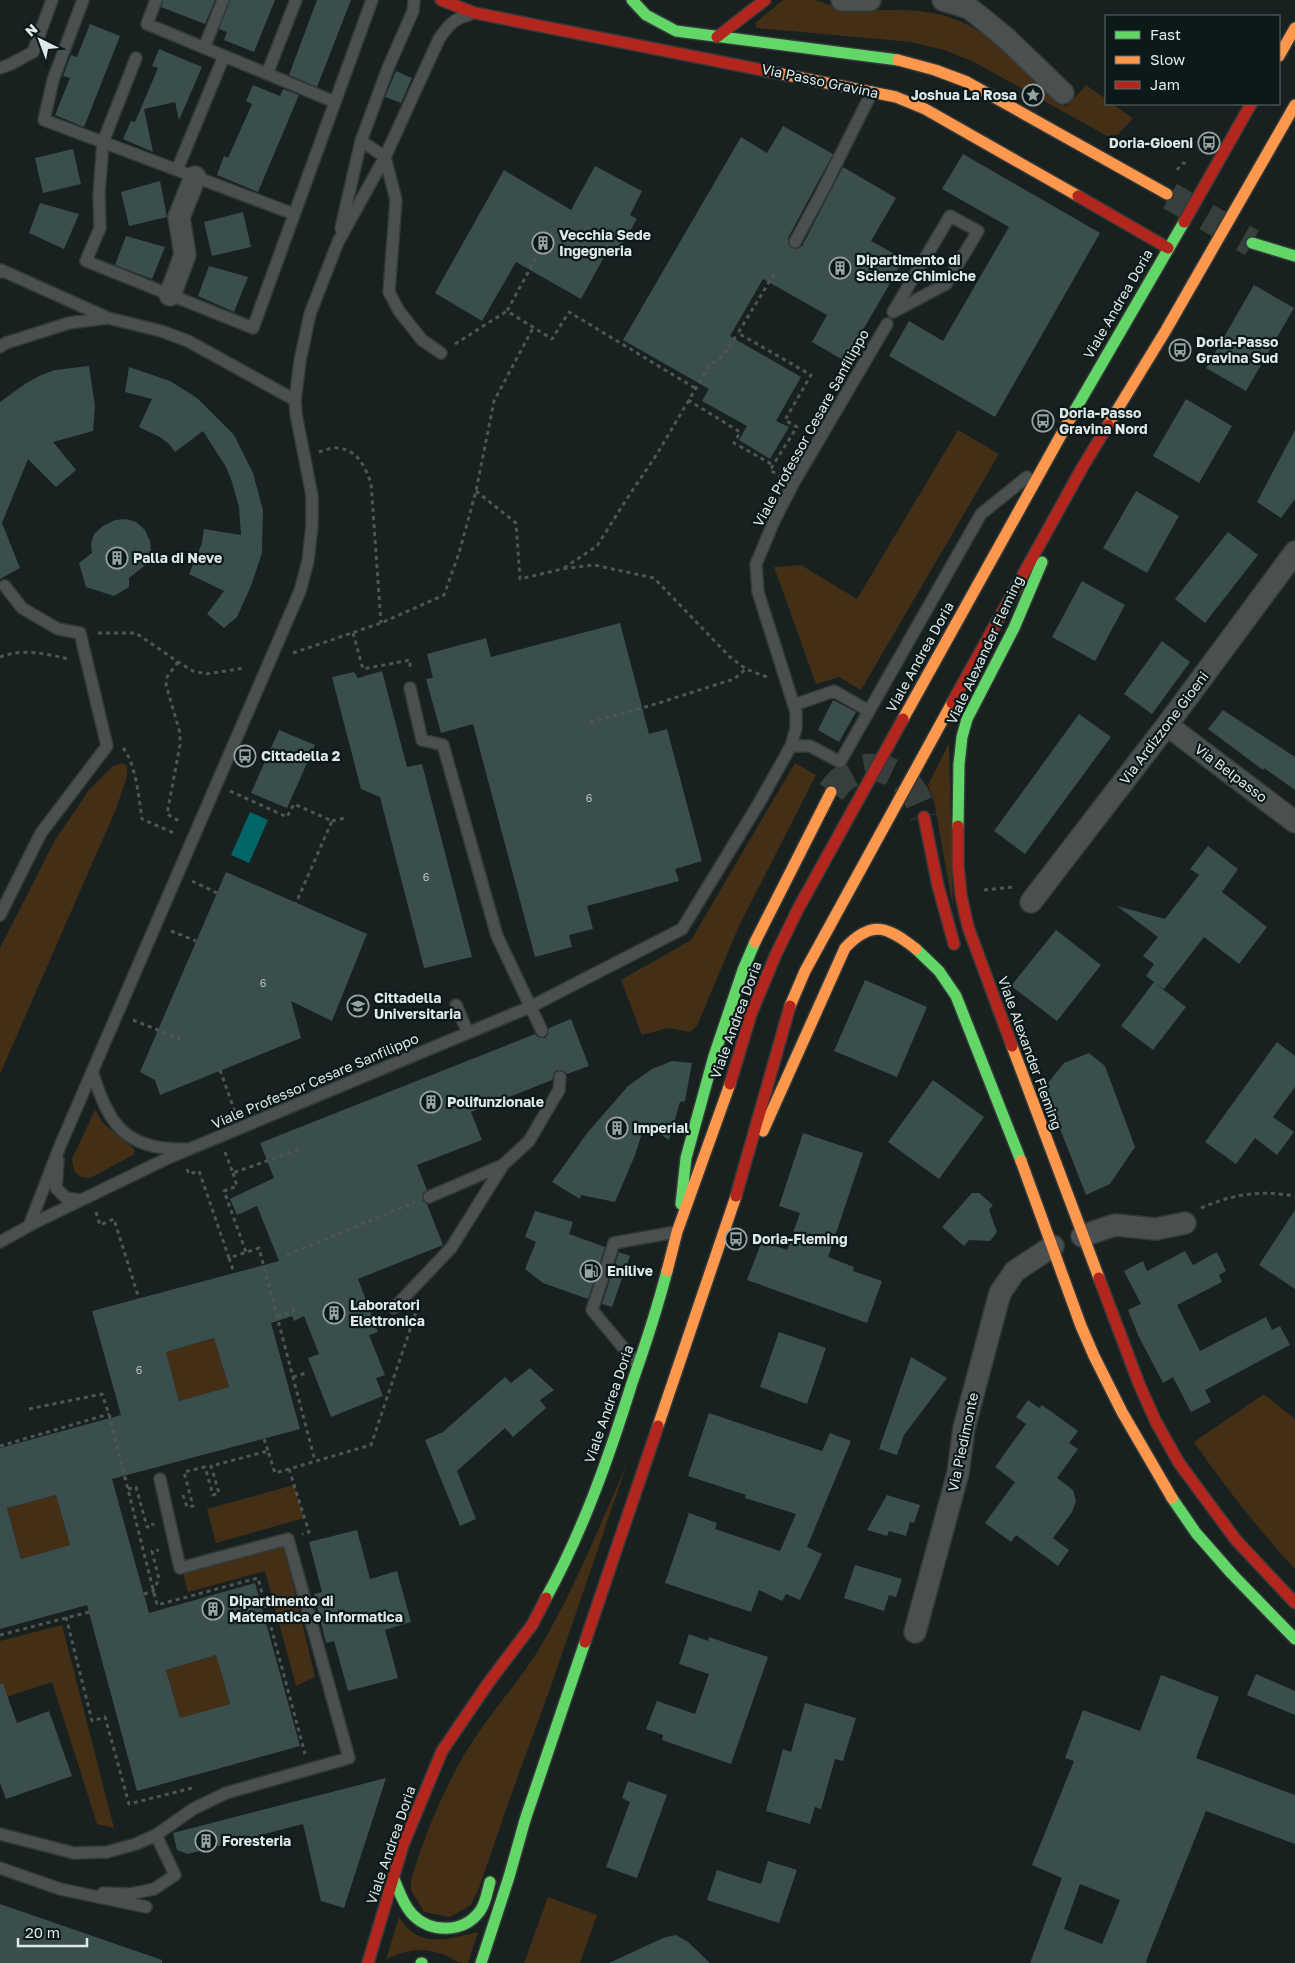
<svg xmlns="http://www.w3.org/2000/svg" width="1295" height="1963" font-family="'Golos Text',sans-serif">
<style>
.green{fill:#432f16}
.water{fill:#026668}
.building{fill:#3a4e4e;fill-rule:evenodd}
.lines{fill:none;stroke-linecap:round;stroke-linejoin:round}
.secondary-tunnel{stroke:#363e3e;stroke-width:28;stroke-dasharray:28 14;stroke-linecap:butt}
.primary-tunnel{stroke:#363e3e;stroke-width:28;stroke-dasharray:28 14;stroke-linecap:butt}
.lane-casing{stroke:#343939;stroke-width:14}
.street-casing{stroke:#343939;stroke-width:24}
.fast-casing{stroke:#343939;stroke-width:14}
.slow-casing{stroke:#343939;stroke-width:14}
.jam-casing{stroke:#343939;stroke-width:14}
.path{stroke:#4f5555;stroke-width:3;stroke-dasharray:4 4;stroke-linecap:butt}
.lane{stroke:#4a504f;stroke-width:11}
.street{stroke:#4a504f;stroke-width:21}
.fast{stroke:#63d668;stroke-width:11}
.slow{stroke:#ff974d;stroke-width:11}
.jam{stroke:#b3261e;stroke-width:11}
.labels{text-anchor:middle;stroke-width:4.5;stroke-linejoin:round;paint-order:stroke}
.number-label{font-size:11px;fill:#b6c2c2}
.street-label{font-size:14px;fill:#dfe8e8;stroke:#0b1919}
.poi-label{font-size:14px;font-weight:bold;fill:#dfe8e8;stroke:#0b1919;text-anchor:start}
</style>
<rect width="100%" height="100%" fill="#182020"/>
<path class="green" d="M783,0C793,0 804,0 814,0C823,1 833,8 843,9C899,13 936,1 986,36C1015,57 1037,87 1066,107L1086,85L1106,99V104H1112L1133,118L1118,135L1107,136L974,62L944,50L911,42L757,28L755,23Z
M958,430L999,454L861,690L839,677L816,684L774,567L801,565L857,599Z
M949,743L953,907L934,801L928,785Z
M122,763L127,766V777L116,809L0,1074V948L55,840L89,790L113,766Z
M795,763L816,775L739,926L697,1026L690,1032L668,1028L642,1035L621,980L691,940Z
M95,1110L104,1124L135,1150L133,1155L90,1178L81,1177L74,1171L72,1159Z
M214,1338L229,1387L179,1401L166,1352Z
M1264,1394L1295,1419V1569C1258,1529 1225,1487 1194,1442Z
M627,1464L551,1686L510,1798L479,1888L471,1905L450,1917L424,1912L411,1890V1880C427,1828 449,1774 481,1729C500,1702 522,1677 539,1649C574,1591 599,1526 627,1464Z
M294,1485L304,1518L216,1543L207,1509Z
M56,1495L70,1545L21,1559L7,1508Z
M284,1546L315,1677L296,1686L265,1571L188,1592L183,1572Z
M62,1625L114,1828L97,1824L52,1682L0,1699V1641Z
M216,1655L230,1704L180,1718L166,1670Z
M548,1897L597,1915L580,1963H524Z
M399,1917C420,1950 446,1939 478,1932L468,1963C455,1963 458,1962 447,1956C427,1947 404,1949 386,1960Z"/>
<path class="water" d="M250,812L268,820L249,863L231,855Z"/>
<path class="building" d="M163,0H215L205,24L161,7Z
M230,0H275L254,52L224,40L227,32L219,29Z
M317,0H351L317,87L289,75Z
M90,24L120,36L84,127L55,115L70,78L63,76L71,55L77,57Z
M159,49L202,67L179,120L175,102L144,109L153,152L123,139L131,121L135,122L158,68L152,66Z
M396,71L412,78L401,103L385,97Z
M253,85L280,96L283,89L299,95L258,192L217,175L224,156L228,158L252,104L246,101Z
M783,126L833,154L788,238L789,246L796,249L802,246L843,167L896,198L871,241L904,259L845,361L812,342L827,315L763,279L730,336L801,377L776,421L789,427L770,459L739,440L747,426L702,401L709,389L623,340L741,137L767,153Z
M73,149L81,184L43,193L35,158Z
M963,154L1100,233L995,417L889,356L909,321L943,341L1009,227L942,189Z
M595,166L642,191L630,215L637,219L617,253L609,248L581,299L516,262L482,321L435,293L504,170L571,210Z
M160,181L167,217L129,226L121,192Z
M40,203L79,214L64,249L29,233Z
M243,212L251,247L212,256L204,222Z
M126,236L165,247L152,279L115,265Z
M209,266L248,277L234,312L198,296Z
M1254,285L1294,308L1246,391L1206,368Z
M89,366L95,406L93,431L53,442L76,470L56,487L28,459L2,523L20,568L0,579V402L25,384L39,376L55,370Z
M129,367L170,381L197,398L234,435L253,473L263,510L262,553L251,586L237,617L224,628L207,614L224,591L189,574L202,543L204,529L241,535L239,507L231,479L226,467L203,431L175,452L169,444L160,437L139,427L152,399L125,392Z
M1186,399L1232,426L1199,483L1153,456Z
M1295,430V499L1281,518L1257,502Z
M1136,491L1179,516L1147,573L1103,548Z
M126,519L136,522L145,530L150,541L151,552L148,563L129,578V587L114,596L86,587L79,563L92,553L91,544L94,534L103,526L115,520Z
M1228,532L1258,555L1205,623L1175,599Z
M1082,581L1125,605L1095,661L1052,637Z
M620,623L649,734L667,729L702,861L675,869L679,881L587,906L593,929L569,935L572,947L535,957L473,724L441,733L426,679L433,678L427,654L486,638L491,657Z
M1162,641L1190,662L1152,714L1124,694Z
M382,671L407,767L422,764L472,957L424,968L380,797L361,789L332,677L354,672L358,678Z
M833,700L856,712L839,742L818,730Z
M1223,710L1295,757V790L1264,768L1263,770L1208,729Z
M1079,714L1111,737L1025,854L994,831Z
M279,730L315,745L287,808L251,793Z
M1208,846L1238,869L1222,892L1267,927L1239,964L1204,937L1164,989L1155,983L1186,1007L1153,1050L1121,1026L1154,982L1146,976L1154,964L1143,956L1158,937L1117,906L1165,919L1199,875L1190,869Z
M226,872L367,934L332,1021L291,1001L301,1038L160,1095L155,1080L140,1072Z
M1056,930L1101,965L1057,1021L1011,986Z
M865,980L927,1007L897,1077L834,1051Z
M571,1019L589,1066L567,1074L564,1071L557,1070L554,1073L552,1080L471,1112L482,1140L417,1165L427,1190L423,1193L422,1200L427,1204L443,1245L358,1279L378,1332L369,1335L385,1375L376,1378L383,1396L331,1417L308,1358L319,1354L304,1316L294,1321L292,1316L271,1323L300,1429L112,1479L149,1613L255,1583L300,1746L137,1791L87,1605L0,1629V1448L121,1415L92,1311L279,1261L257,1206L237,1215L230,1199L274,1178L260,1143L535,1034L538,1037L545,1038L548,1035L549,1028ZM214,1338L229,1387L179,1401L166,1352ZM56,1495L70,1545L21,1559L7,1508ZM216,1655L230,1704L180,1718L166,1670Z
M1277,1042L1295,1056V1087L1273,1117L1294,1132L1277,1155L1255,1138L1236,1164L1205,1142Z
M1089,1053L1105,1066L1135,1147L1110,1184L1086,1195L1044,1088L1064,1063Z
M672,1061L692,1063L685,1101L680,1102L669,1140L645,1124L635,1155L615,1202L581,1195L580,1199L552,1182L588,1132L628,1086L652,1069Z
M933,1080L984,1117L939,1179L888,1142Z
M803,1133L863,1153L828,1257L854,1267L853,1271L882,1281L867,1323L747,1280L762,1241L787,1250L800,1213L779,1206Z
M972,1193H979L993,1205L989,1210L997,1232L990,1241L969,1240L964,1246L942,1227Z
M1295,1210V1289L1259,1265Z
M535,1211L573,1222L569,1234L605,1247L588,1299L543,1283L525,1269L536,1242L525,1237Z
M1185,1251L1193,1265L1217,1252L1226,1271L1219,1275L1222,1282L1177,1305L1200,1351L1266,1317L1272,1330L1280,1326L1290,1345L1205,1390L1211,1402L1191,1412L1173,1377L1163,1383L1138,1335L1128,1310L1141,1304L1124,1271L1143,1261L1147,1271Z
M619,1252L630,1256L612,1307L602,1304Z
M779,1332L826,1348L807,1404L760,1387Z
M911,1357L947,1378L904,1435L897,1455L879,1449Z
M530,1368L554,1390L540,1400L546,1408L513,1437L505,1428L457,1471L476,1519L460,1526L425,1440L443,1432L505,1377L511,1383Z
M1028,1400L1039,1408L1042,1405L1078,1431L1069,1443L1078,1449L1057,1478L1073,1490L1076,1501L1072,1512L1053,1538L1069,1550L1058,1566L1016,1535L1011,1542L985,1523L1015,1482L995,1467L1026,1424L1016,1417Z
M709,1413L822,1451L830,1433L851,1441L807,1547L822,1554L800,1600L786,1594L782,1601L759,1590L751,1612L665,1583L689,1513L717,1523L715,1529L780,1551L796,1514L745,1498L746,1495L688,1476Z
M887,1495L920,1505L914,1523L910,1522L906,1536L889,1531L887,1536L867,1530Z
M357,1530L370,1579L397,1571L411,1622L385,1630L398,1678L348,1691L334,1641L326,1643L314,1594L322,1592L309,1542Z
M855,1565L902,1579L896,1597L889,1595L884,1611L844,1598Z
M689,1634L708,1641L709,1637L768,1657L731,1764L662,1740L663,1735L646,1729L657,1701L695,1714L709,1674L679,1664Z
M1256,1674L1295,1691V1715L1247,1695Z
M1161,1675L1219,1697L1196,1758L1295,1795V1844L1206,1811L1146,1961L1147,1963H1030L1062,1878L1032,1865L1074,1761L1065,1758L1083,1710L1140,1731ZM1080,1884L1120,1900L1102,1944L1064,1929Z
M0,1684H3L17,1723L49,1711L72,1776L6,1799L0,1783Z
M805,1703L856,1718L843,1761L835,1759L821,1809L815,1807L810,1824L766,1811L783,1749L791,1752Z
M386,1778L344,1908L321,1901L303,1824L188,1854L177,1850L173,1833Z
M628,1781L667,1795L637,1878L606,1867L630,1802L622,1798Z
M768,1861L797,1870L779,1923L707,1900L717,1870L761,1884Z
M0,1904L162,1960V1963H0Z
M676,1935L688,1942L710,1963H609L663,1938Z"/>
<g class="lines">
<path class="secondary-tunnel" d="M831,792C862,748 913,768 924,817"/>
<path class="primary-tunnel" d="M1170,196L1252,243"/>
<g class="lane-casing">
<path id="lane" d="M83,0L53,80L44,120L294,214
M156,0L147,24L335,102
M204,48L223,0
M136,58L103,142L99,194L100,228L86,261L253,328L372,0
M0,68L11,64L33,52L52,0
M267,74L296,0
M361,141L385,157L396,200L389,292L399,311L422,340L441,353
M177,170L224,56
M950,216L978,231L946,284L893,312Z
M341,228L361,141L388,68L413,11L414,0
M795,242L822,192L872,92
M0,272L1,270L108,318L161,331L188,341L295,400
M0,347L6,343L69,323L108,318
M410,688L422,740L443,745L497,936L542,1031
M794,705L834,691L869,711L981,514L1027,477
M791,746H810L840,762L869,711
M0,915L41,833L107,746L80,633L58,629L22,608L5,586
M456,1005L468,1033
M92,1071C109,1125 125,1150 185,1149
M58,1160L56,1188L66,1198L80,1200
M429,1197L503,1165
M29,1226L60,1146L300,591L308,561L312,525V496L296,414L295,400L300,361L310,314L338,242L385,157L439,39C447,27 454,18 469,15
M0,1242L36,1222L168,1158L530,1007L682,929L759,803L791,746L796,728V712L758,592L756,564L774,521L793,484L887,324
M394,1308L451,1248L503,1165L529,1141L559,1090L560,1077
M637,1364L592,1310L614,1243L675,1232
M0,1834L74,1853L107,1852L136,1844L156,1835L193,1809L226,1793L349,1758L288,1539L180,1568L160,1479
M0,1868L60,1889L146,1907
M103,1893L130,1894L154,1889L175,1875L156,1835"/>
</g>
<g class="street-casing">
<path id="street" d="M842,0H870
M943,0L969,8L989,24L1007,39L1063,93
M170,295L185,255L179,217L195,177
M1167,725L1295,822
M1031,902L1167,725L1295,552
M1082,1236L1115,1225L1156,1229L1185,1223
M915,1632L958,1473L964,1428L1000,1293L1015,1271L1053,1246"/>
</g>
<g class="fast-casing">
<path id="fast" d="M632,0L646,15L676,31L898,60
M1252,243L1295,256
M1071,417L1184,222
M958,826L959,764L962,737L967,719L1014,628L1042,562
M916,949L939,971L956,996L1021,1161
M681,1204L686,1158L714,1056L743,970L755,942
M1172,1498L1196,1533L1232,1574L1295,1639
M546,1598C583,1531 609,1457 632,1383C645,1346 657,1309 667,1271
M394,1879C399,1891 403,1904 412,1914C430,1933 463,1934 480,1911C486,1903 487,1892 490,1882
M421,1963H422
M481,1963L509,1877L525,1820L585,1642"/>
</g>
<g class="slow-casing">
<path id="slow" d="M1279,56L1295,28
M898,60L935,70L967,82L1167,194
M777,73L896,97L925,109L1078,196
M1108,425L1166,330L1295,105
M903,719L1071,417
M755,942L831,792
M790,1006L805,971L952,703
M1012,1046L1099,1278
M763,1131L845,948C872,919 888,927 916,949
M1021,1161L1081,1326L1094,1356L1122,1412L1172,1498
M667,1271L677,1232L730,1084
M658,1426L736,1196"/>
</g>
<g class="jam-casing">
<path id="jam" d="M441,0L475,13L777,73
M717,37L765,0
M1078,196L1168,248
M1184,222L1251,104
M952,703L1082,468L1108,425
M924,817L938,886L954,944
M958,826V865L961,895L968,927L1012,1046
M730,1084L751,1014L776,954L798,909L903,719
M736,1196L790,1006
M1099,1278L1139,1384L1156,1422L1179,1463L1236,1540L1295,1603
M585,1642L658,1426
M368,1963L403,1845L442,1751L489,1682L532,1625L546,1598"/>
</g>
<path class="path" d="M1177,170L1183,163L1189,164
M536,258L507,311L552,339L569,312L695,388
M774,274L738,333L811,375L785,420L797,427L770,470L780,476
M455,344L507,311
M688,400L740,432L734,443L773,465
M319,452C325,450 333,447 338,448C358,450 365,467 371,483L381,623
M476,491L516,523L520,579L562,569L594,565L654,578L730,657L746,669L767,677
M564,568L597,546L628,497L657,454L709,366L723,356L738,333
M98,633H136L178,662L193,671L206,674L245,668
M353,633L363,669L410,660V671
M293,653L381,623L444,595L459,553L476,491L494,401L533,328
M0,657C22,648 46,654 69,659
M178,662L167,677L166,685L180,733V745L167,814L179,821
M590,722L649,706L734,679L746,669
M123,748C136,763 139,800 142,819L174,833
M230,791L287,817L294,804L332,821L296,903
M332,821L345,818
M192,881L217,893
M984,890L1013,887L1015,889
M171,931L196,941
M133,1020L180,1039
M220,1070L235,1112
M225,1152L233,1173L300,1149
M187,1169L189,1174L199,1171L229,1258L259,1248L315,1461
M233,1173L237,1186L224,1191L246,1252
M1201,1208C1234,1194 1259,1190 1295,1196
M96,1212L100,1225L114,1219L139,1299
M287,1255L415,1202
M229,1258L234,1273
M277,1317L295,1310
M293,1377L306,1373
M29,1409L102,1394L109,1414L157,1605L258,1578L305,1754
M264,1439L268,1451
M0,1446L109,1414
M289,1469L309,1532L302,1534
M128,1489L136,1487L147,1527L153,1525L152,1523
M183,1495L187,1507L193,1506L184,1472L205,1467L213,1495L219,1493L211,1466L268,1451L275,1473L371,1445L416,1312
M144,1594L153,1591L159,1579L152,1551L159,1550
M66,1617L92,1721L105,1717L129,1804L196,1787
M0,1635L89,1612"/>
<use href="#lane" class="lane"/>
<use href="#street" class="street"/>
<use href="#fast" class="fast"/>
<use href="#slow" class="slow"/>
<use href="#jam" class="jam"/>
</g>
<defs>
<g id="sight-ring" transform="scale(1.125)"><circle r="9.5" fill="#0b1919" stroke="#99a2a2" stroke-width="1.5"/><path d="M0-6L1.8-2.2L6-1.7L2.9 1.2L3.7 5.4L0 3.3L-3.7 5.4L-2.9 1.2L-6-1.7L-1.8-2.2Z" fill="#99a2a2"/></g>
<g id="bus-ring" transform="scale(1.125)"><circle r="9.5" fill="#0b1919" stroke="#99a2a2" stroke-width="1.5"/><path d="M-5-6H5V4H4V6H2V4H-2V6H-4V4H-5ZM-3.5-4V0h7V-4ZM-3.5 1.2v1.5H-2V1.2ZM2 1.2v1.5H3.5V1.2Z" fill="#99a2a2"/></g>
<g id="building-ring" transform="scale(1.125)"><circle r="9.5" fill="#0b1919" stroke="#99a2a2" stroke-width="1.5"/><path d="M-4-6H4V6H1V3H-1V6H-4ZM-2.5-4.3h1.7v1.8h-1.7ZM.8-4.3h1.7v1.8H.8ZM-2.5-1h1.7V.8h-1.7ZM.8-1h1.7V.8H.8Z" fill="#99a2a2"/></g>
<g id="university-ring" transform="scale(1.125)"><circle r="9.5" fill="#0b1919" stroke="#99a2a2" stroke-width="1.5"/><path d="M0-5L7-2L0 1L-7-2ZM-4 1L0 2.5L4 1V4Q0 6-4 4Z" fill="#99a2a2"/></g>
<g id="fuel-ring" transform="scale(1.125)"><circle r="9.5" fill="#0b1919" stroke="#99a2a2" stroke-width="1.5"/><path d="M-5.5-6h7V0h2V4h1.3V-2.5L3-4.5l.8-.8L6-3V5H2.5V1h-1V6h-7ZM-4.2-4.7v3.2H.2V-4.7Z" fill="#99a2a2"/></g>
</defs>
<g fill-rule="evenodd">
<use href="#sight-ring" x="1033" y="95"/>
<use href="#bus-ring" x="1209" y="143"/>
<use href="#building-ring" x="543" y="243"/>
<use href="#building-ring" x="840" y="268"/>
<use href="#bus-ring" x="1180" y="350"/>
<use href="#bus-ring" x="1043" y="421"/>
<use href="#building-ring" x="117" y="558"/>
<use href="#bus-ring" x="245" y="756"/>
<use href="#university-ring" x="358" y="1006"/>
<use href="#building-ring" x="431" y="1102"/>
<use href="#building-ring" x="617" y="1128"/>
<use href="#bus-ring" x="736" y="1239"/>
<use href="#fuel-ring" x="591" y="1271"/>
<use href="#building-ring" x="334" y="1313"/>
<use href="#building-ring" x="213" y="1609"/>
<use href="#building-ring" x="206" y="1841"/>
</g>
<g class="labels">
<g class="number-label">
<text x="589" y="802">6</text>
<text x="426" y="881">6</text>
<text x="263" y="987">6</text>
<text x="139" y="1374">6</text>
</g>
<g class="street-label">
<text transform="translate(820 81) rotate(12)" y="5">Via Passo Gravina</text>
<text transform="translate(1118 304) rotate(-60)" y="5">Viale Andrea Doria</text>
<text transform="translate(811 428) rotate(-61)" y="5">Viale Professor Cesare Sanfilippo</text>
<text transform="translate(985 650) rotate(-65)" y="5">Viale Alexander Fleming</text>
<text transform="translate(920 657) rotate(-61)" y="5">Viale Andrea Doria</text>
<text transform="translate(1164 728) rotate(-53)" y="5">Via Ardizzone Gioeni</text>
<text transform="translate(1231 773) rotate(37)" y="5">Via Belpasso</text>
<text transform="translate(736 1020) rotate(-70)" y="5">Viale Andrea Doria</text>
<text transform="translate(1030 1053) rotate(70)" y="5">Viale Alexander Fleming</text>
<text transform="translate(315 1081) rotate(-23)" y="5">Viale Professor Cesare Sanfilippo</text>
<text transform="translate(609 1404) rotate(-71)" y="5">Viale Andrea Doria</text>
<text transform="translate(963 1442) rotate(-78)" y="5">Via Piedimonte</text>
<text transform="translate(391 1845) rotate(-71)" y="5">Viale Andrea Doria</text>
</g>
<g class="poi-label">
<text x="1017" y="100" text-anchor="end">Joshua La Rosa</text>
<text x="1193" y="148" text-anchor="end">Doria-Gioeni</text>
<text x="559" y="240">Vecchia Sede<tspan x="559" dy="16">Ingegneria</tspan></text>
<text x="856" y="265">Dipartimento di<tspan x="856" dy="16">Scienze Chimiche</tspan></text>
<text x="1196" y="347">Doria-Passo<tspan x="1196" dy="16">Gravina Sud</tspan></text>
<text x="1059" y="418">Doria-Passo<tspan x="1059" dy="16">Gravina Nord</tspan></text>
<text x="133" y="563">Palla di Neve</text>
<text x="261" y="761">Cittadella 2</text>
<text x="374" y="1003">Cittadella<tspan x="374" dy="16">Universitaria</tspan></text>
<text x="447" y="1107">Polifunzionale</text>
<text x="633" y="1133">Imperial</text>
<text x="752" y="1244">Doria-Fleming</text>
<text x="607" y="1276">Enilive</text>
<text x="350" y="1310">Laboratori<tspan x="350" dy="16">Elettronica</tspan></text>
<text x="229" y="1606">Dipartimento di<tspan x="229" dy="16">Matematica e Informatica</tspan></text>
<text x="222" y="1846">Foresteria</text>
</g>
</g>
<rect x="1105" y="15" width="175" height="90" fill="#0b1919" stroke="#606c6c"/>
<rect x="1115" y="31" width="25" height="8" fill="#63d668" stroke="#606c6c"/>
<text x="1150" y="40" font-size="15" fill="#dfe8e8">Fast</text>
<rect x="1115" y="56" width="25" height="8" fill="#ff974d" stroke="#606c6c"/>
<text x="1150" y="65" font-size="15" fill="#dfe8e8">Slow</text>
<rect x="1115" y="81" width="25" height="8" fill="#b3261e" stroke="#606c6c"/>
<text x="1150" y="90" font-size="15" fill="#dfe8e8">Jam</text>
<g transform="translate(40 40) rotate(318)" stroke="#0b1919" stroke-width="4" paint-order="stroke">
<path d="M0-4L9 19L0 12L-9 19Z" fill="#dfe8e8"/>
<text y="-8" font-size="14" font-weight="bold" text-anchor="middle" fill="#dfe8e8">N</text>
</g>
<path d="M18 1938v8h69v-8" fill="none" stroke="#dfe8e8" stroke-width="2.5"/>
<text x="25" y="1938" font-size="15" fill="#dfe8e8" stroke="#0b1919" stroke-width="4" paint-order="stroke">20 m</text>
</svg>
